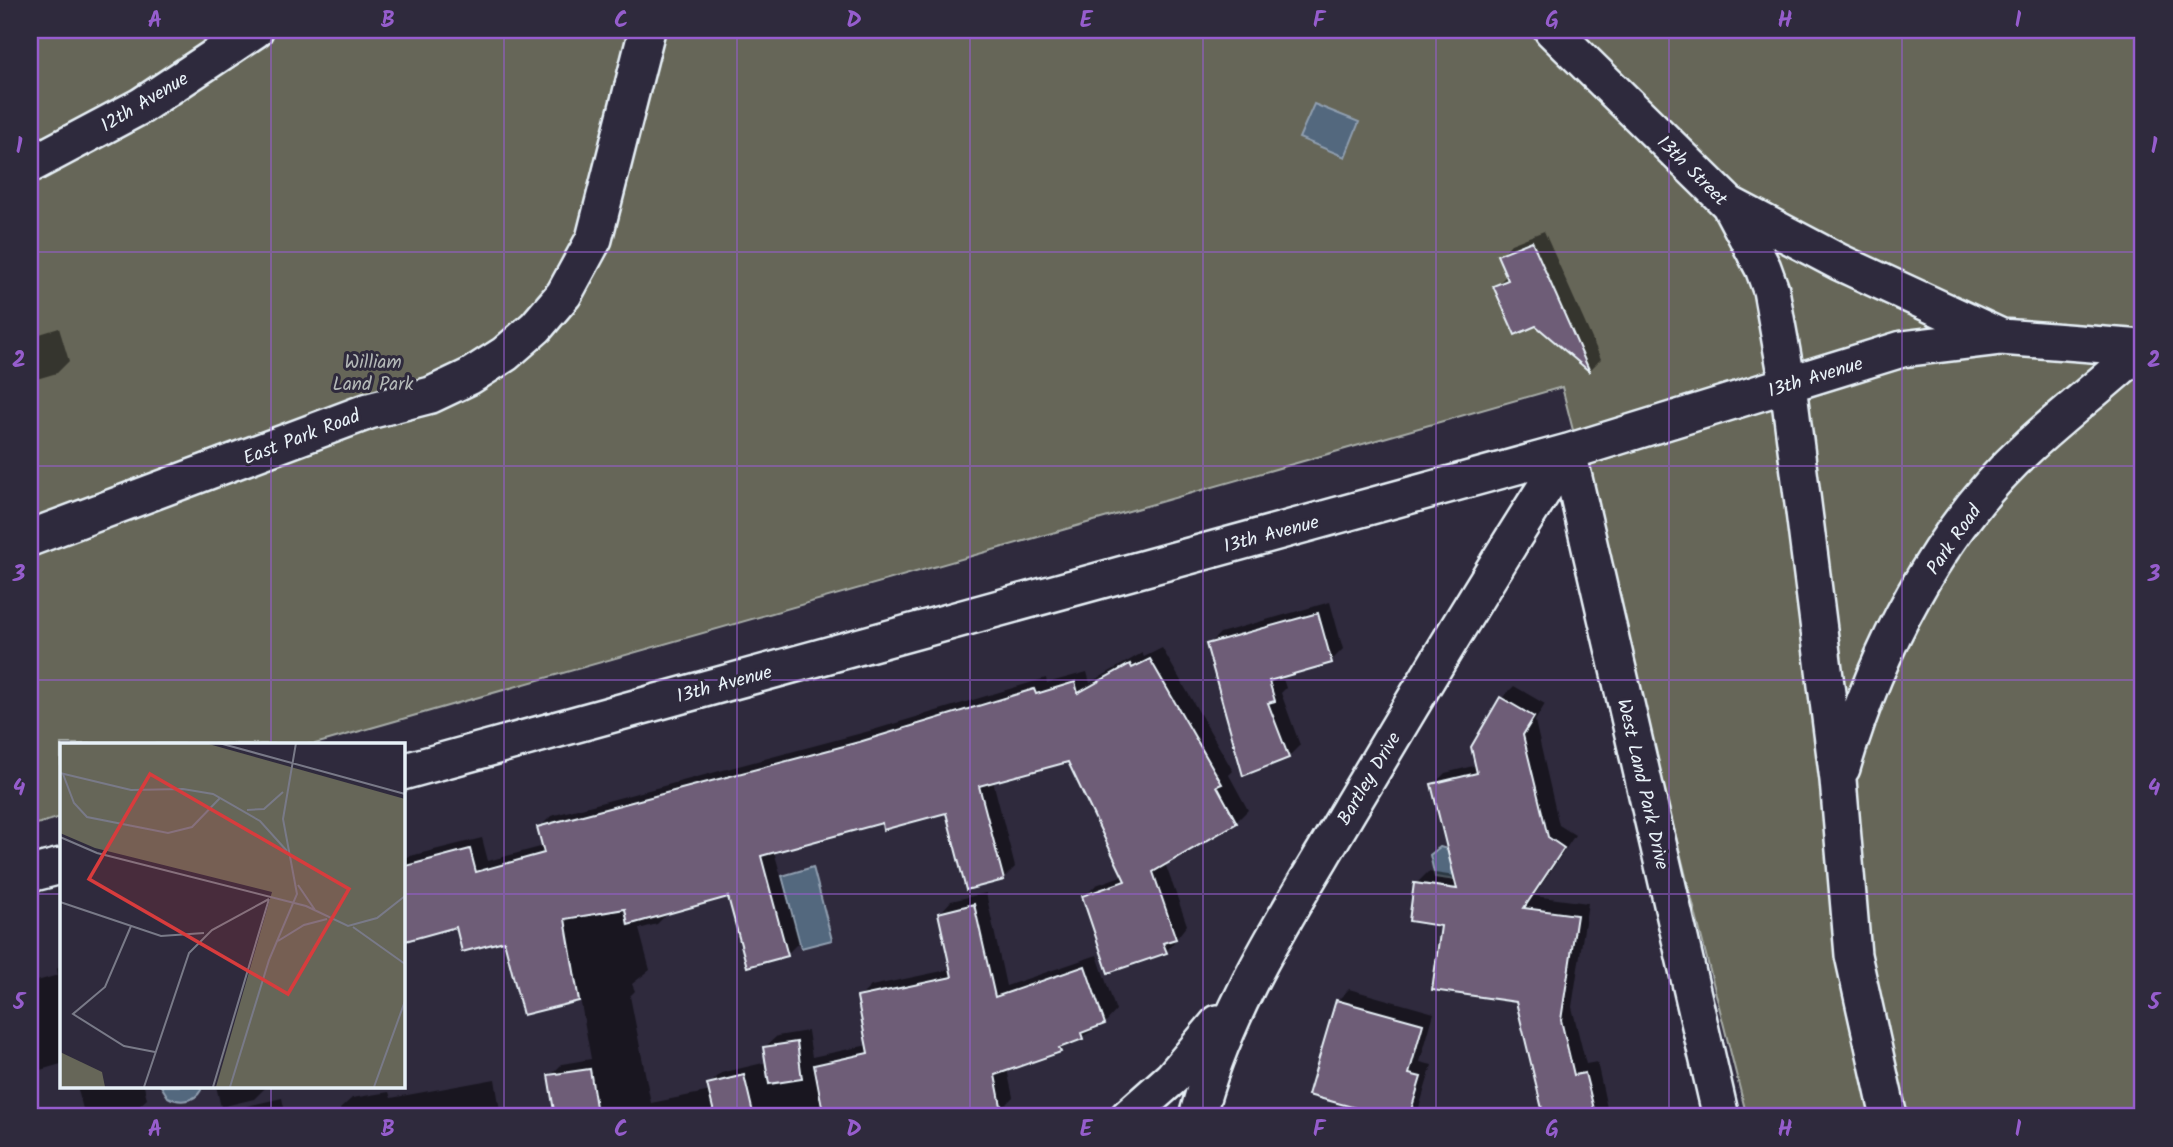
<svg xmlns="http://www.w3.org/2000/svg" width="2173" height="1147" font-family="Kalam,sans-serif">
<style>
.green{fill:#666658;stroke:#a7aca8;stroke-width:2}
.water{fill:#53677e;stroke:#8f9eaf;stroke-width:2}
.shadow{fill:#0007}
.building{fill:#6e5d77;stroke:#e8f1f8;stroke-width:2}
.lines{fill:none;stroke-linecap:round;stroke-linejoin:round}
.minor-casing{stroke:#e8f1f8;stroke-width:40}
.minor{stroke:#2f2a3d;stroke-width:35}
.grid{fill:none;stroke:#965dcd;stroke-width:2;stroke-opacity:0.55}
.labels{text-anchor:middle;stroke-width:6;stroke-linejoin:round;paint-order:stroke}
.street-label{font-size:19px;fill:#e8f1f8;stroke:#2f2a3d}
.park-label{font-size:19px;fill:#b4b9b8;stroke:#2f2a3d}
.inset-road{fill:none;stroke:#797a88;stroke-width:2}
.view{fill:#d83c3d;fill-opacity:0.15;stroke:#d83c3d;stroke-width:3.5}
.inset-edge{fill:none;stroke:#e8f1f8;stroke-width:3.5}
.neatline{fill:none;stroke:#965dcd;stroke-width:2.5}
.grid-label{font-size:23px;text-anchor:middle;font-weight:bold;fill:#965dcd}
</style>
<rect width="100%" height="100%" fill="#2f2a3d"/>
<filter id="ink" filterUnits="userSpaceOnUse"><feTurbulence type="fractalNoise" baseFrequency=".0143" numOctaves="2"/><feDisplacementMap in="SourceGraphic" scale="14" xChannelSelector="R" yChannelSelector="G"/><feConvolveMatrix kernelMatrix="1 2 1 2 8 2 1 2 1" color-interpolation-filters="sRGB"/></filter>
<g filter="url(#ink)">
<path class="green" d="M30,30H2143V1117H1747L1562,387L315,744H61V817L30,826Z"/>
<path class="water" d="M1314,104L1359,122L1345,157L1299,138Z
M1440,847L1451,850L1470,882L1435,877L1430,855Z
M813,867L832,940L801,948L782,876Z
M161,1086H200L201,1090C195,1102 179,1103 168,1097Z"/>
<path class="shadow" d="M1544,231L1601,359L1590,370L1495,287L1508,274L1500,256L1511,244Z
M59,328L69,361L57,373L30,381V337Z
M1330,602L1343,649L1331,661L1282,676L1286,688L1281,693L1300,745L1288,757L1208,645L1220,633Z
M1162,648L1233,771L1229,775L1248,810L1236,822L1165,863L1187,925L1166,952L1084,897L1096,885L1124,875L1069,760L993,781L1015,867L1003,879L947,811L883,821L774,851L799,942L787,954L729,894L669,912L657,924L639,929L650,970L632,984L635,991L630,996L651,1103L711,1091L709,1085L721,1073L767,1062L765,1047L777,1036L808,1031L812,1057L868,1045L859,998L871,986L952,969L940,913L951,901L986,893L1006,986L1097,955L1116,1011L1105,1023L1060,1050L1007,1069L1013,1097L1001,1109L974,1117H557L550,1076L562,1064L591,1059L580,998L525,1013L506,939L457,925L402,940V858L482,838L488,861L544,846L539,828L551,816L873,730L1046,678L1047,683L1087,672L1090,683L1142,653L1144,657Z
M1514,686L1545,704L1535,721L1559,825L1575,835L1534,896L1588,903L1572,1007L1586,1064L1597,1062L1609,1117H1545L1517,1000L1443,925L1416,884L1428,872L1455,876L1433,785L1445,773L1477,765L1473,748L1502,698Z
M61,964V1064L30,1073V983L58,975L57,969Z
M1349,989L1434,1013L1420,1062L1432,1065L1419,1108L1410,1117H1396L1311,1093L1337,1001Z
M495,1079L501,1117H342L340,1109L352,1098L389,1092L391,1098Z
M77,1086H144L147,1099L135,1110L108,1117H85Z
M216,1086H265L266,1087L254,1099L221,1107Z
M282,1098L286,1117H236L247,1106Z"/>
<path class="building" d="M1532,241L1590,372L1536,326L1515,335L1493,286L1508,280L1497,255Z
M1318,613L1332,663L1269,681L1275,701L1268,703L1289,758L1243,776L1206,644Z
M1150,659L1222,784L1217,786L1237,823L1153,872L1176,939L1163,943L1167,953L1108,973L1082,896L1125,881L1068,762L979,786L1004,880L966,890L946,813L883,830L882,823L761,856L788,956L747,967L728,897L628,925L625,909L565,919L579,1001L523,1015L504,941L462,952L456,927L402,942V867L470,849L476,872L544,853L537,827L859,742L1034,689L1036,694L1075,682L1078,693L1130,664L1132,668Z
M1500,697L1534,717L1523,735L1548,837L1564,848L1524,908L1577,915L1561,1020L1574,1075L1585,1073L1596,1117H1544L1516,1002L1432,990L1441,926L1409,921L1414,883L1457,889L1431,784L1477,773L1471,747Z
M974,904L995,997L1085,966L1105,1024L1081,1033L1083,1039L1059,1048L1061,1052L995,1075L1002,1111L969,1117H824L814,1065L868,1053L857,997L952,977L938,913Z
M1336,1000L1423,1024L1409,1074L1421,1077L1409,1117H1389L1308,1095Z
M797,1042L802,1079L769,1084L763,1047Z
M590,1069L597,1113L555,1117L548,1075Z
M744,1075L754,1117H715L707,1084Z"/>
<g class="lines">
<g class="minor-casing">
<path id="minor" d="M1552,30L1729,204L1763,268L1771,290L1788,385L1838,780L1853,955L1889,1117
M30,165L141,106L255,30
M1729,204L1839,262L2001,337
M1568,452L1721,1117
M30,538L369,411L431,395L469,377L505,354L536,327L564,294L594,239L647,30
M1842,768C1876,652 1938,529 2029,446C2065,413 2104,383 2141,349
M402,772L1568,452L1902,349L2001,337L2143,348
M30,874L61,866
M1128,1117L1172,1078L1218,1023
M1197,1117C1226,1005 1291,909 1349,810C1421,689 1492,569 1568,452"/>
</g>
<use href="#minor" class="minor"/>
</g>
</g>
<path class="grid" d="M271,30V744M504,30V1117M737,30V1117M970,30V1117M1203,30V1117M1436,30V1117M1669,30V1117M1902,30V1117M30,252H2143M30,466H2143M30,680H2143M30,894H61M402,894H2143M271,1086V1117"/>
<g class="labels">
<g class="street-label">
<text transform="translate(144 101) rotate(-31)" y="7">12th Avenue</text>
<text transform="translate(1693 170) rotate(45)" y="7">13th Street</text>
<text transform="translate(1815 376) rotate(-17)" y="7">13th Avenue</text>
<text transform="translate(301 436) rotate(-21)" y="7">East Park Road</text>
<text transform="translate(1271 533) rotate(-15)" y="7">13th Avenue</text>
<text transform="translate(1953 539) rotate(-55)" y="7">Park Road</text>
<text transform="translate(724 683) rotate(-15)" y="7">13th Avenue</text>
<text transform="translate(1368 778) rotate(-59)" y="7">Bartley Drive</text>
<text transform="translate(1644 784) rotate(77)" y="7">West Land Park Drive</text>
</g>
<g class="park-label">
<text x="373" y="368">William<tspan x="373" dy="22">Land Park</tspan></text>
</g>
</g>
<g transform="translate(60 743)">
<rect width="345" height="345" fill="#2f2a3d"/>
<path d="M0,0H145L345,56V344H156L212,149L35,105L0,90ZM0,309L42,329L45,344H0Z" fill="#666658"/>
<path class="inset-road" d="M159,0L345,51M0,30L71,47L123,46L153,51L200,78L227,108M3,31L14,60L27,74L108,90L132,84L160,55M187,67L204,66L223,49M0,94L37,110L246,163L288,183L317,175L345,153M238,142L255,167M0,159L101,193L144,190M71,183L45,244L13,271L64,303L95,309M293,184L345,221M218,198L244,182L267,176M84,344L129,210L152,187L209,156M153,344L209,156M170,344L209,217L237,151L223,76L236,0M314,344L345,258"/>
<path class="view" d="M90,31L289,146L228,251L29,136Z"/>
<rect width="345" height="345" class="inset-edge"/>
</g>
<rect width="2173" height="1147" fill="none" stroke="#2f2a3d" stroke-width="77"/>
<rect x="38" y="38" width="2096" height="1070" class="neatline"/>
<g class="grid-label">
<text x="155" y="27">A</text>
<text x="388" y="27">B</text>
<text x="621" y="27">C</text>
<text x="854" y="27">D</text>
<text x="1086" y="27">E</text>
<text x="1319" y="27">F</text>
<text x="1552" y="27">G</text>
<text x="1785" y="27">H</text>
<text x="2018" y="27">I</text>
<text x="19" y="153">1</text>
<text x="2154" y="153">1</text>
<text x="19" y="367">2</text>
<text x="2154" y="367">2</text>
<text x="19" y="581">3</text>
<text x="2154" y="581">3</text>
<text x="19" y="795">4</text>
<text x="2154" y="795">4</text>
<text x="19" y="1009">5</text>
<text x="2154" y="1009">5</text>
<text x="155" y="1136">A</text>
<text x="388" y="1136">B</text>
<text x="621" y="1136">C</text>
<text x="854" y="1136">D</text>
<text x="1086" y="1136">E</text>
<text x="1319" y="1136">F</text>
<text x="1552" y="1136">G</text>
<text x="1785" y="1136">H</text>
<text x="2018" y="1136">I</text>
</g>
</svg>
